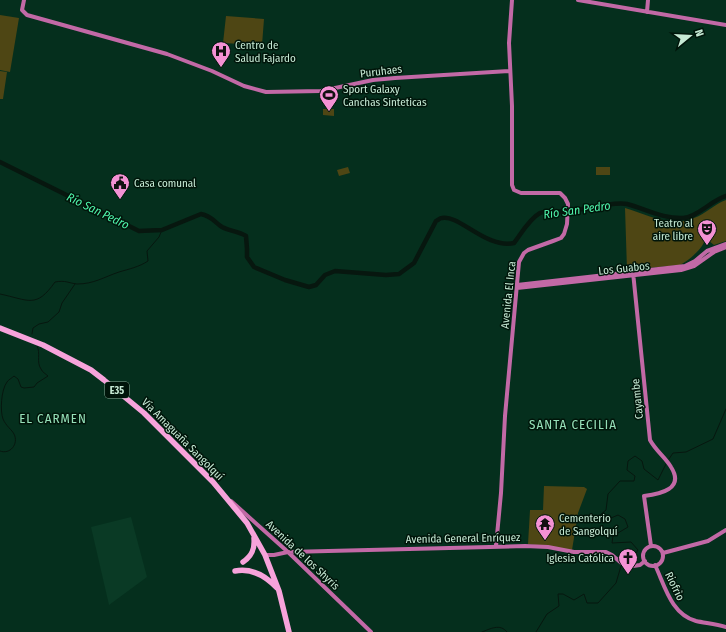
<svg xmlns="http://www.w3.org/2000/svg" width="726" height="632" font-family="'Fira Sans Condensed',sans-serif">
<style>
.built{fill:#0a3a25}
.green{fill:#4e4614}
.lines{fill:none;stroke-linecap:round;stroke-linejoin:round}
.stream{stroke:#07170f;stroke-width:1}
.river{stroke:#07170f;stroke-width:4.5}
.secondary{stroke:#c269a6;stroke-width:4}
.highway{stroke:#f7a3db;stroke-width:5.5}
.labels{text-anchor:middle;stroke-width:3;stroke-linejoin:round;paint-order:stroke}
.shield{fill:#00150a;stroke:#8baa98;stroke-width:1}
.shield-label{font-size:10px;font-weight:bold;fill:#c6ead5}
.poi-label{font-size:11px;fill:#c6ead5;stroke:#00150a;text-anchor:start}
.street-label{font-size:11px;fill:#c6ead5;stroke:#00150a}
.water-label{font-size:12px;font-style:italic;fill:#4ff5ac;stroke:#00150a}
.quarter-label{font-size:13px;letter-spacing:1px;fill:#95e0b8;stroke:#00150a}
</style>
<rect width="100%" height="100%" fill="#052f1d"/>
<path class="built" d="M131,517L147,577L109,605L91,527Z"/>
<path class="green" d="M0,15L19,18L10,72L0,70Z
M226,16L264,19L262,45L223,43Z
M0,71L7,72L3,99H0Z
M323,109H334V116L323,115Z
M348,167L350,173L339,176L337,170Z
M596,167H610V175H596Z
M726,200V241L714,245L709,241L704,242C701,250 688,261 680,265L627,270L625,208C648,215 671,228 694,218C706,214 714,204 726,200Z
M544,486L584,487L587,489L578,513L572,550L528,544L530,510H543Z"/>
<g class="lines">
<path class="stream" d="M0,294C29,300 36,309 55,282C66,280 68,283 77,284C94,284 104,277 119,272C129,269 139,267 148,261L147,251L159,237L162,230
M32,334L33,328L39,324L48,322L59,312L62,303L75,284
M0,451C10,455 19,444 14,434C12,430 6,426 3,419C0,411 1,390 7,382C8,380 12,378 14,376L18,379L21,387L24,388L34,387L37,383L48,376C46,374 42,372 41,369C36,362 41,353 37,346
M669,459L673,453L686,452L713,439L726,409
M624,563L631,561L638,550L631,542L612,543L613,536L628,527L625,519L618,515L604,521L600,515L606,510L608,494L620,481H634L635,476L627,470L628,461L635,456L642,461L644,469L658,480L666,464
M482,632C490,629 500,623 507,632
M536,632L547,614L559,606L558,594H563L574,600L584,594L587,603H598L616,583L621,566"/>
<path class="river" d="M0,162L139,231L162,230L201,214C212,216 214,222 222,227C229,231 238,231 246,236L247,249V257L254,267L285,280L309,287L316,285L325,275L335,271L386,275L399,274L414,263L436,221C438,220 440,218 442,218C459,214 486,249 514,243C521,234 529,219 540,213C545,211 560,212 567,211C584,210 612,201 627,204C646,209 663,219 683,218C696,218 712,200 726,196"/>
<path class="secondary" d="M24,0L22,10L27,15L167,54L212,71L244,86L266,92L321,91L373,80L395,78L509,71
M578,0L726,25
M647,12L648,0
M633,272L650,440C656,451 665,457 671,467C685,489 660,494 644,496L651,546
M517,285L685,266L695,261L707,251L726,244
M517,288L681,270L694,266L714,252L726,247
M231,501L288,552L371,632
M496,546L501,493L505,416L519,262L524,253L528,250L553,241L561,238L564,234L567,224L568,204L565,198L560,193H521L514,190L512,185V106L509,43L512,0
M643 556a10 10 0 1 1 20 0a10 10 0 1 1-20 0Z
M663,553L708,541L726,530
M265,555H274L288,552L525,546L548,547L574,552H606L612,555L626,567L640,565L645,561
M655,565C665,586 671,614 696,621C705,623 716,624 726,627"/>
<path class="highway" d="M0,328L43,345L91,370L104,380L144,413L213,482L247,523L265,555L279,591L289,632
M243,562C252,556 255,549 254,538
M235,571C252,568 265,575 277,588"/>
</g>
<defs>
<g id="hospital-pin" transform="scale(1)"><path d="M0 17L-7.5 6A9.5 9.5 0 1 1 7.5 6Z" fill="#f491d4" stroke="#00150a"/><path d="M-5-5h3v3.5h4V-5h3V5h-3V1.5h-4V5h-3Z" fill="#111"/></g>
<g id="stadium-pin" transform="scale(1)"><path d="M0 17L-7.5 6A9.5 9.5 0 1 1 7.5 6Z" fill="#f491d4" stroke="#00150a"/><path d="M0-5a6.5 5 0 1 0 0 10a6.5 5 0 1 0 0-10ZM-3.5-1.8h7v3.6h-7Z" fill="#111"/></g>
<g id="civic-pin" transform="scale(1)"><path d="M0 17L-7.5 6A9.5 9.5 0 1 1 7.5 6Z" fill="#f491d4" stroke="#00150a"/><path d="M-.6-6.5H3V-4.5H.6V-3L4-1V1h2V6H-6V1h2V-1L-.6-3ZM-1.2 2.5V6h2.4V2.5Z" fill="#111"/></g>
<g id="theatre-pin" transform="scale(1)"><path d="M0 17L-7.5 6A9.5 9.5 0 1 1 7.5 6Z" fill="#f491d4" stroke="#00150a"/><path d="M-5-5.5Q0-4 5-5.5V0Q5 5 0 6Q-5 5-5 0ZM-3.3-2.5H-1v1.5H-3.3ZM1-2.5H3.3v1.5H1ZM-2.8 1Q0 5.5 2.8 1Z" fill="#111"/></g>
<g id="temple-pin" transform="scale(1)"><path d="M0 17L-7.5 6A9.5 9.5 0 1 1 7.5 6Z" fill="#f491d4" stroke="#00150a"/><path d="M0-6L5-2H3V0L6.5 2.5H4V6H1.5V3h-3V6H-4V2.5H-6.5L-3 0V-2H-5Z" fill="#111"/></g>
<g id="church-pin" transform="scale(1)"><path d="M0 17L-7.5 6A9.5 9.5 0 1 1 7.5 6Z" fill="#f491d4" stroke="#00150a"/><path d="M-1.2-6h2.4v3.5h3.3v2.4h-3.3V6h-2.4V-.1h-3.3v-2.4h3.3Z" fill="#111"/></g>
</defs>
<g fill-rule="evenodd">
<use href="#hospital-pin" x="221" y="51"/>
<use href="#stadium-pin" x="329" y="95"/>
<use href="#civic-pin" x="120" y="183"/>
<use href="#theatre-pin" x="707" y="229"/>
<use href="#temple-pin" x="545" y="524"/>
<use href="#church-pin" x="628" y="558"/>
</g>
<g class="labels">
<rect class="shield" x="105" y="382" width="24" height="16" rx="3"/>
<g class="shield-label">
<text x="117" y="394">E35</text>
</g>
<g class="poi-label">
<text x="235" y="49">Centro de<tspan x="235" dy="13">Salud Fajardo</tspan></text>
<text x="343" y="93">Sport Galaxy<tspan x="343" dy="13">Canchas Sinteticas</tspan></text>
<text x="134" y="187">Casa comunal</text>
<text x="693" y="227" text-anchor="end">Teatro al<tspan x="693" dy="13">aire libre</tspan></text>
<text x="559" y="522">Cementerio<tspan x="559" dy="13">de Sangolquí</tspan></text>
<text x="614" y="562" text-anchor="end">Iglesia Católica</text>
</g>
<g class="street-label">
<text transform="translate(381 71) rotate(-7)" y="4">Puruhaes</text>
<text transform="translate(624 268) rotate(-6)" y="4">Los Guabos</text>
<text transform="translate(508 295) rotate(-84)" y="4">Avenida El Inca</text>
<text transform="translate(637 399) rotate(-96)" y="4">Cayambe</text>
<text transform="translate(183 439) rotate(45)" y="4">Vía Amaguaña Sangolquí</text>
<text transform="translate(463 538) rotate(-1)" y="4">Avenida General Enríquez</text>
<text transform="translate(303 555) rotate(43)" y="4">Avenida de los Shyris</text>
<text transform="translate(675 586) rotate(64)" y="4">Riofrìo</text>
</g>
<g class="water-label">
<text transform="translate(577 210) rotate(-8)" y="4">Río San Pedro</text>
<text transform="translate(98 211) rotate(26)" y="4">Río San Pedro</text>
</g>
<g class="quarter-label">
<text x="53" y="423">EL CARMEN</text>
<text x="573" y="429">SANTA CECILIA</text>
</g>
</g>
<g transform="translate(690 36) rotate(72)" stroke="#00150a" stroke-width="3" paint-order="stroke">
<path d="M0-3L7 15L0 10L-7 15Z" fill="#c6ead5"/>
<text y="-6" font-size="11" font-weight="bold" text-anchor="middle" fill="#c6ead5">N</text>
</g>
</svg>
